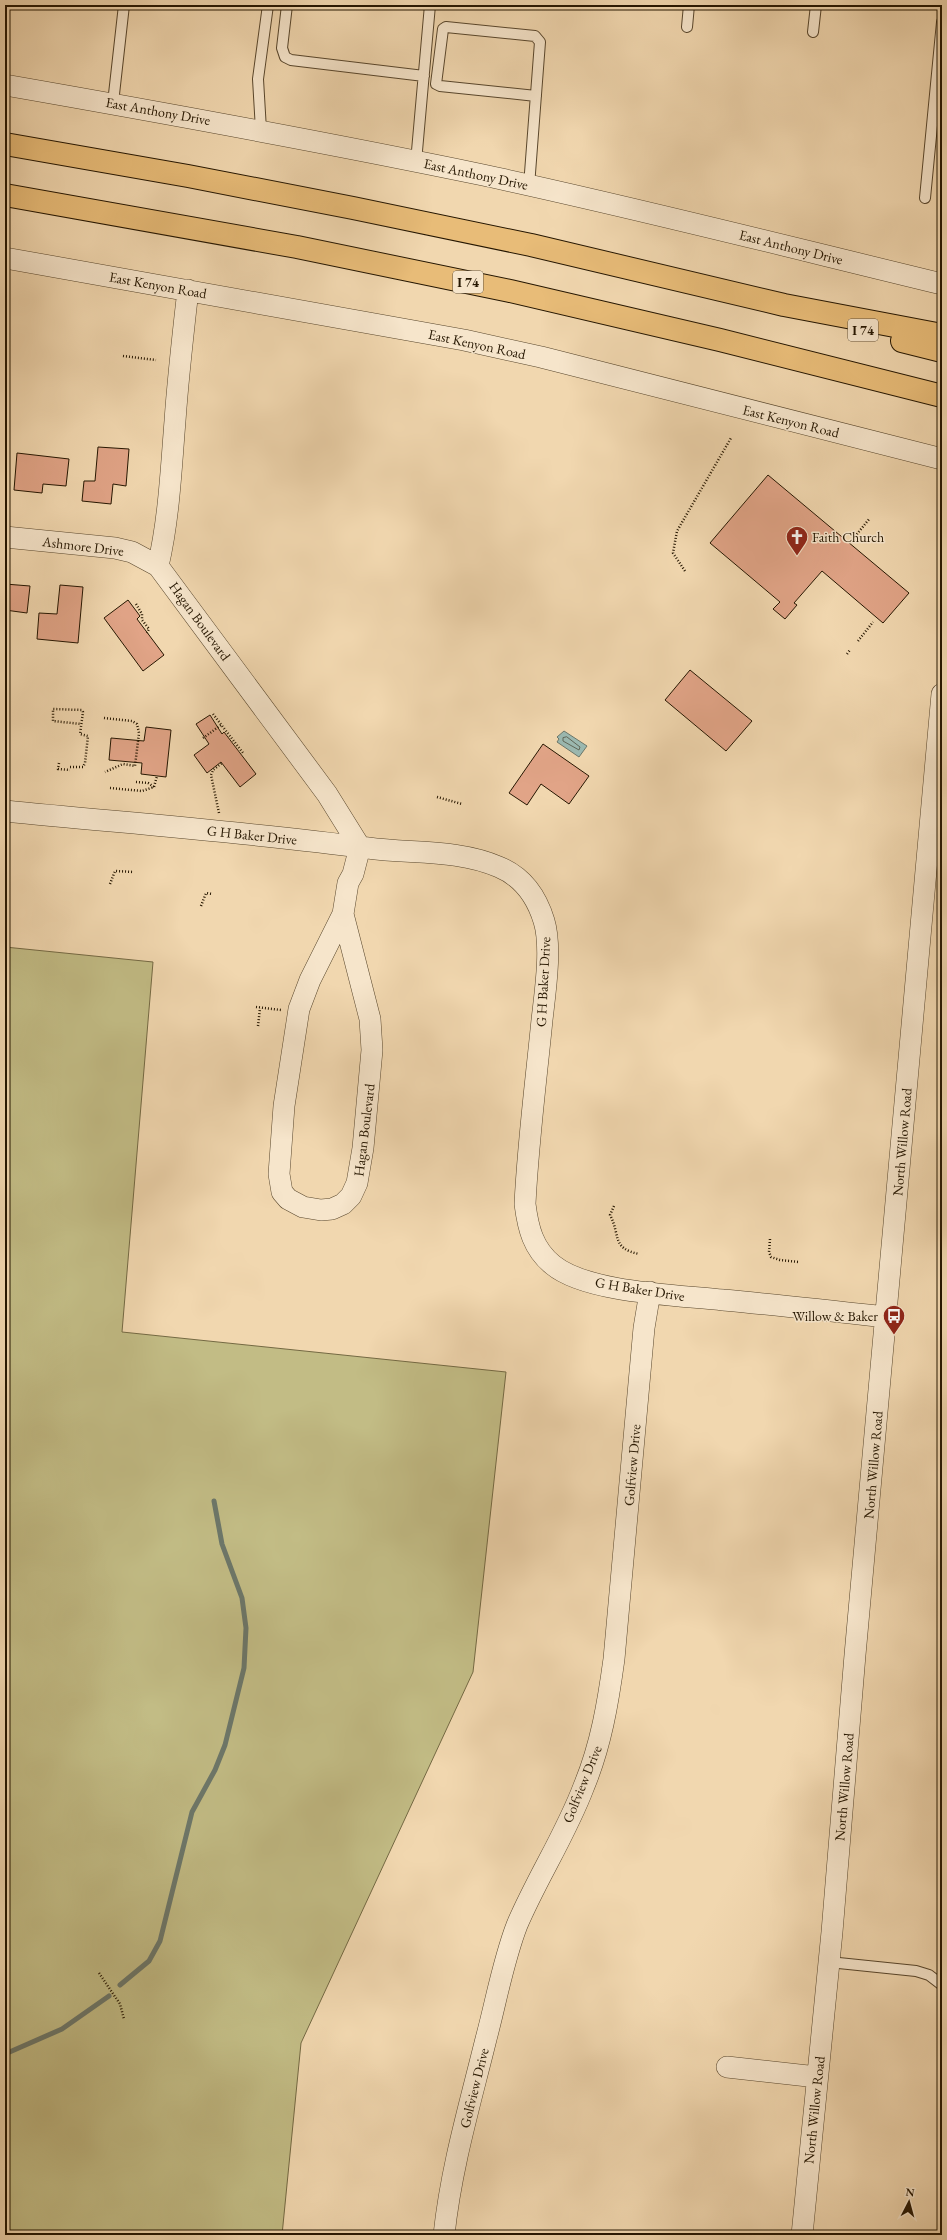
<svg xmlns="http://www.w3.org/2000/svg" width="947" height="2240" font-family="'EB Garamond',serif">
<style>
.green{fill:#c2bc85;stroke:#746943}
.water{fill:#9bb8b0;stroke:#6c776a}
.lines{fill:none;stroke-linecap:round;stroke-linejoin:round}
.shore{stroke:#606758;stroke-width:1}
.stream{stroke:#6c776a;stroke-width:5}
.building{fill:#e1a487;stroke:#251601}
.service-casing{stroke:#58462c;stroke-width:12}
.minor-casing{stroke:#58462c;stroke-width:22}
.motorway-casing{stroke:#251601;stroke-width:24}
.path{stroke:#251601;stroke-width:2.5;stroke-dasharray:1 2;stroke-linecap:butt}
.service{stroke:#f6e5cb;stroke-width:10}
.minor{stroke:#f6e5cb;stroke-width:21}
.motorway{stroke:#e8bc78;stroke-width:22}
.labels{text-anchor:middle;stroke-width:3;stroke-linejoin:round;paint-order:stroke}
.shield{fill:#f6e5cb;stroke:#64543e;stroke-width:1}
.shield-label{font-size:13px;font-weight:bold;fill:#251601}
.street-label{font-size:14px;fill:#251601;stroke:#f6e5cb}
.poi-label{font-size:14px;fill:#251601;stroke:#f6e5cb;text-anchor:start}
</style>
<rect width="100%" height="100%" fill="#f1d7af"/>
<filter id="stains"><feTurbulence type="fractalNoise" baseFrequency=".005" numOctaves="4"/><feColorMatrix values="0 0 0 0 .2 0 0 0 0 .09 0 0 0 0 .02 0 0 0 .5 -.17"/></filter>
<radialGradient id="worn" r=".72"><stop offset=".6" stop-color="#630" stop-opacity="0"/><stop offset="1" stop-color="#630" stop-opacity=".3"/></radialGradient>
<path class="green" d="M5,947L153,962L122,1332L506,1372L473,1672L301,2043L282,2235H5Z"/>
<path class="water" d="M564,731L587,746L579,757L557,742L559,739L557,737Z"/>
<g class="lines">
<path class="shore" d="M567,737L580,747L579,750L563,741V738Z"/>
<path class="stream" d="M120,1985L149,1961L160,1941L192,1812L215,1770L225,1745L244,1668L246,1628L242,1598L222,1544L214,1501
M5,2054L62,2029L109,1996"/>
</g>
<path class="building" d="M98,447L129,449L126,486L113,484L111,504L82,501L84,481H95Z
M17,453L69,459L66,486L43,484L42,493L14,490Z
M768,475L909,593L883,623L822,571L794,603L797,605L785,619L773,609L780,602L710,543Z
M5,584L30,586L27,613L5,610Z
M60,585L83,587L78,643L37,639L39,613L57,614Z
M128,600L140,616L137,619L164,655L143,671L104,618Z
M690,670L752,721L726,751L665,700Z
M210,715L222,734L224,732L256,774L240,787L221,762L207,773L194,755L209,744L196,724Z
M146,727L171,730L166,777L141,774L142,763L109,760L111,738L144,741Z
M543,744L589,776L569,804L541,784L527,805L509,793Z"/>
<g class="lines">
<g class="service-casing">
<path id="service" d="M287,5L282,48L285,57L291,60L424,76
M687,27L689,5
M813,32L816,5
M113,103L124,5
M261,130L258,79L268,5
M416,162L430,5
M529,186L540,42L535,36L446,27L443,29L436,84L440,86L536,96
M925,198L942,22
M829,1962L916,1971L929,1975L942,1985"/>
</g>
<g class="minor-casing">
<path id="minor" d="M5,85C165,113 324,142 483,175C637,208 789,247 942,284
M5,258L464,340L541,357L942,459
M5,537L115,548L132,552L158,566L327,794L360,847L353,874L348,883L343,914L370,1019L372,1050L363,1148L357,1183L351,1196L343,1204L332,1209L321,1210L303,1207L288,1199L282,1192L279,1174L284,1106L299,1009L310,980L343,914
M158,566C169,519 171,470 175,421C178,377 183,334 188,290
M5,811C126,823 248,832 368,848C412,854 458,849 499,867C523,877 537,898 544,921C552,947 545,993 542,1020C536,1081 528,1142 525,1204C528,1228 533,1249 553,1265C587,1293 679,1295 723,1300C778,1305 832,1311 886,1317
M727,2067L817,2077
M444,2235C451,2168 470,2104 486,2039C496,2002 503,1961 517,1925C537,1878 566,1834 584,1786C601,1745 608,1703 614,1659L644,1328L650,1292
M802,2235L832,1932L855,1655L942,694"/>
</g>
<g class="motorway-casing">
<path id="motorway" d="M5,144L188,176L353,208L531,245L784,305L942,335
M5,195L297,247L510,291L720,340L942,396
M902,341L942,351"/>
</g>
<path class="path" d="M123,356L156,360
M853,539L870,518
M685,571L673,553L677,531L731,438
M136,604L142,614V620L149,629L147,633
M858,641L873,622
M847,654L850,650
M213,714L243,753
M104,718L132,721L137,724L139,733L135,766L123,764L105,772
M203,738L221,725
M59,763L58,769L70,770
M70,767H83L85,763L88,736L80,734L83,712L82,710L53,709V721L81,724
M136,782L148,783L154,787
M110,788L142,791L154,787L157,776
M437,797L462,804
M219,813L211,775L213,770L222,763
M110,884L115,871L134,872
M201,906L206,893L212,894
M256,1007L281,1010
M258,1026L260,1008
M614,1206L610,1215C621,1236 611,1248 639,1254
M770,1239L769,1252L771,1257L780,1260L799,1262
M99,1973L120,2004L124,2019"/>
<use href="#service" class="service"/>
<use href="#minor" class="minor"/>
<use href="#motorway" class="motorway"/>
</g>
<defs>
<g id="church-pin" transform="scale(1.15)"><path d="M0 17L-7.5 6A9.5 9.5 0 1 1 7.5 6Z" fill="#8f2418" stroke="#f6e5cb"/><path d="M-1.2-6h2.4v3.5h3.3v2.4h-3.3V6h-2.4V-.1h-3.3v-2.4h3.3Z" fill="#fff"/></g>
<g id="bus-pin" transform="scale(1.15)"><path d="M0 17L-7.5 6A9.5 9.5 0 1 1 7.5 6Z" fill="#8f2418" stroke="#f6e5cb"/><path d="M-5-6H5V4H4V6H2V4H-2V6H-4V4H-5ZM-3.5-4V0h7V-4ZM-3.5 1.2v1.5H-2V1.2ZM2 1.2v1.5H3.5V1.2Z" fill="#fff"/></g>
</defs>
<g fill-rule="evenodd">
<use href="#church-pin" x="797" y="537"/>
<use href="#bus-pin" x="894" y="1316"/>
</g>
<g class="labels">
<g class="shield">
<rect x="453" y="271" width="30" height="22" rx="3"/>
<rect x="848" y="319" width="30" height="22" rx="3"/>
</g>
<g class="shield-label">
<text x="468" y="287">I 74</text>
<text x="863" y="335">I 74</text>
</g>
<g class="street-label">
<text transform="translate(158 111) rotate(10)" y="5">East Anthony Drive</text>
<text transform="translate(476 174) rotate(12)" y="5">East Anthony Drive</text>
<text transform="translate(791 247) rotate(14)" y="5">East Anthony Drive</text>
<text transform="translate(158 285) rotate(10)" y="5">East Kenyon Road</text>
<text transform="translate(477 344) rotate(12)" y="5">East Kenyon Road</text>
<text transform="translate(791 421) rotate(14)" y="5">East Kenyon Road</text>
<text transform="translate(83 546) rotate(7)" y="5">Ashmore Drive</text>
<text transform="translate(200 621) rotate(54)" y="5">Hagan Boulevard</text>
<text transform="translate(252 835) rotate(6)" y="5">G H Baker Drive</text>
<text transform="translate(543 982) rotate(-87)" y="5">G H Baker Drive</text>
<text transform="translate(364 1130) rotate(-83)" y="5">Hagan Boulevard</text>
<text transform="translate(902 1142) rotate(-85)" y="5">North Willow Road</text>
<text transform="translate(640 1289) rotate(9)" y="5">G H Baker Drive</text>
<text transform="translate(632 1465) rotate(-85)" y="5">Golfview Drive</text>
<text transform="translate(873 1465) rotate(-85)" y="5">North Willow Road</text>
<text transform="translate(582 1784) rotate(-68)" y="5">Golfview Drive</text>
<text transform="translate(844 1787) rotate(-85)" y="5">North Willow Road</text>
<text transform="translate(474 2088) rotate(-76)" y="5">Golfview Drive</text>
<text transform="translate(814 2110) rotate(-84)" y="5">North Willow Road</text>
</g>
<g class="poi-label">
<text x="812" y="542">Faith Church</text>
<text x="878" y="1321" text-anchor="end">Willow &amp; Baker</text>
</g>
</g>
<rect width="947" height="2240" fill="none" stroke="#f1d7af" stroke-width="20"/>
<rect x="6" y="6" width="935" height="2228" fill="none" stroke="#251601" stroke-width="2"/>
<rect x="10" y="10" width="927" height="2220" fill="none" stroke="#251601"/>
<g transform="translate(909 2202) rotate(6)" stroke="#f6e5cb" stroke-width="3" paint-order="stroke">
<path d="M0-3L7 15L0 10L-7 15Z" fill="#251601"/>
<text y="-6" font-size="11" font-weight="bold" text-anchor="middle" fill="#251601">N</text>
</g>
<rect width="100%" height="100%" filter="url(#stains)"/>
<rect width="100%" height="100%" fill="url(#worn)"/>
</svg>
